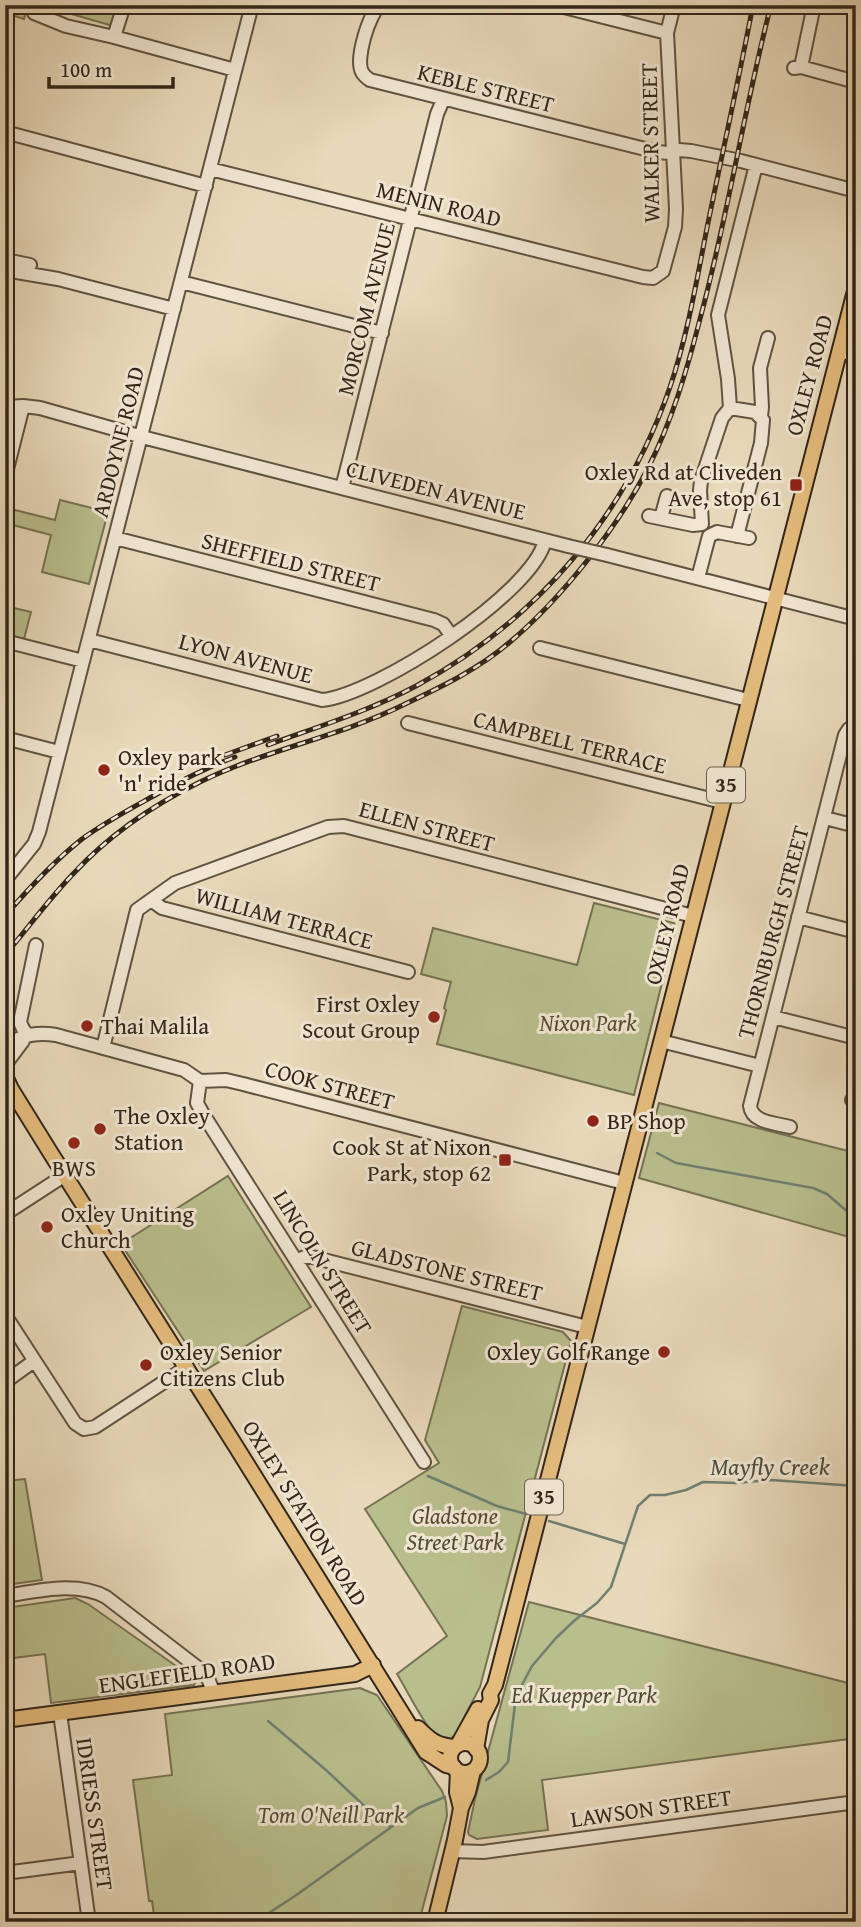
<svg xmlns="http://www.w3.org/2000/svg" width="861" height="1927" font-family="'Gentium Book Plus',serif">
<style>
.green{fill:#b9be8d;stroke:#767253;stroke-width:2}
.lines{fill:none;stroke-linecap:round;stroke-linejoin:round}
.stream{stroke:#6f7f71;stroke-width:2.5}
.minor-casing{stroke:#605341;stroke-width:16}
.major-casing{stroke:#322619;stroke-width:18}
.minor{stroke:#f0e6d2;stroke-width:12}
.major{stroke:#e4bc7d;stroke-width:14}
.rail-casing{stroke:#322619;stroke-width:5}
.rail{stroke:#f0e6d2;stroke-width:2.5;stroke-dasharray:8;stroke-linecap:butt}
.minor-bridge-casing{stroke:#605341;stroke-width:16;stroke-linecap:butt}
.minor-bridge{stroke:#f0e6d2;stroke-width:12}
.poi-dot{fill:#8f2418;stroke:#f0e6d2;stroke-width:2.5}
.labels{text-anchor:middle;stroke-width:6;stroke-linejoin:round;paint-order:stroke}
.shield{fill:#f0e6d2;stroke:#6b6050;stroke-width:2}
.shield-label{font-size:21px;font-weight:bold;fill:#322619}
.street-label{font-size:23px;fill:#322619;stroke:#f0e6d2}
.poi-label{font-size:23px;fill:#322619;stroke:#f0e6d2;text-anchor:start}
.park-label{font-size:23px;font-style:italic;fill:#544c36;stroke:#f0e6d2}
.water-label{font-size:24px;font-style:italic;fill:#4c4b3e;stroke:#f0e6d2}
</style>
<rect width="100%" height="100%" fill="#e8d9ba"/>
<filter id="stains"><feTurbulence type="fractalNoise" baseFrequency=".00286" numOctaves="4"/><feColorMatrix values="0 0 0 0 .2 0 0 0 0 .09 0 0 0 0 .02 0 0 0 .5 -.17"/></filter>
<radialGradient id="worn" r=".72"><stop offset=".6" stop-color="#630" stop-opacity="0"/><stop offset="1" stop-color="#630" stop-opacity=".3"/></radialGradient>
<path class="green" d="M5,5H31L27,7L24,19L5,13Z
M40,5H117L113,26Z
M60,500L108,512L89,584L42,572L51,535L5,523L7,508L55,520Z
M5,606L31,612L24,639L5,634Z
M594,903L674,923L676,927L634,1095L437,1044L446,1010L444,1008L451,982L421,974L433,928L577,965Z
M659,1103L856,1153V1239L639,1178Z
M228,1176L311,1307L204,1371L121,1244Z
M462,1306L563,1332L571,1341L480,1687L455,1735C451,1739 447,1742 441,1739C428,1734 406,1688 397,1674L447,1636L365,1509L439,1463L425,1440Z
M25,1479L42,1580L5,1585V1481Z
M75,1598L88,1604L196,1680L194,1685L51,1703L45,1654L5,1659V1608Z
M529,1602L856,1685V1738L542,1780L548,1830L477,1839L469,1835L468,1832L475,1799Z
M360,1688L377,1695L442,1791L446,1802L447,1816L419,1922H155L152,1901H149L133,1780L172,1775L165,1714Z"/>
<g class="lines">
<path class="stream" d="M657,1153L676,1163L813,1188L827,1194L856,1219
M428,1476L497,1506L526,1514
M549,1521L625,1544
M268,1721L326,1770L375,1816L391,1827
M486,1780L499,1772L508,1762L516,1696L532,1666L556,1638L575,1620L597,1603L611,1587L638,1506L650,1495H665L686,1490L703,1482L736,1483L771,1480L856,1486
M255,1922L295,1896L418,1808L445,1797"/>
<g class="minor-casing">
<path id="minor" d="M380,5C369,14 355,59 362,72C364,76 367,78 370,80L657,152L669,153L679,150L691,151L741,161L856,191
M556,5L667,33
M34,13L66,26L114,37L235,70
M114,37L124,5
M801,67L814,5
M794,68L801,67L856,82
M5,132L206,186
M210,169L643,277L653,278L663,271L675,227L676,209L667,33L674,5
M5,260L30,265
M5,270L58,279L174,309
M181,282L382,333
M839,350L856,356
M5,407L23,406L40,408L146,438L568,546
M730,408L755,412L763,420L761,443L737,536
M761,416L762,407L760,368L768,338
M5,477L23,406
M342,488L437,114L443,100
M649,516L693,525L702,524L700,490L701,481L722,418L730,408L728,379L718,315L756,165
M661,518L667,496
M115,538L434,620L443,624L451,635
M607,555L856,619
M698,578L709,536L717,532L749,538
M89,640L322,700C375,695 534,593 545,540
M5,641L83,661
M540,648L748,700
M408,723L722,802
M5,738L59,752
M825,818L856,826
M5,880L34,844L39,832L252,5
M151,900L162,908L408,972
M798,917L856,932
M773,1017L856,1038
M28,1035L23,1029L20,1022L36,945
M661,1041L760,1066
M103,1048L137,910L175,883L328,827L344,826L693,916
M5,1049C19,1034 37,1032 56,1035L184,1070L200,1081L226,1080L243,1084L624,1183
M5,1065L23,1041
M200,1081L197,1103L203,1114L424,1462
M852,1100L856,1098
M790,1127C776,1123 752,1123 750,1106L845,735L849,729L856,724
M5,1214L65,1175
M297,1260L305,1257H312L587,1327
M5,1315L75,1423L84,1429L95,1427L187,1367
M5,1382L34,1361
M5,1596C38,1591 76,1581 106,1597L206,1674L214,1693
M60,1713L89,1922
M452,1851L483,1852L856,1802
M5,1873L81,1863"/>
</g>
<g class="major-casing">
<path id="major" d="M5,1076L11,1089L50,1152L235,1445L426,1752L446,1765L454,1767
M5,1720L355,1674L373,1665
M418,1728C430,1740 437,1746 455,1747
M450 1758a15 15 0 1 1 30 0a15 15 0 1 1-30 0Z
M458,1745L478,1709
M476,1749L481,1720L491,1700L490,1694L495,1685L500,1666L856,287
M458,1771L457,1792L461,1808
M435,1922L455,1840L461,1808L468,1792L473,1771"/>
</g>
<use href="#minor" class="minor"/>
<use href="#major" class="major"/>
<g class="rail-casing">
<path id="rail" d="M268,745C317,727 369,711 416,686C535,622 626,516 670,387C688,334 697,278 708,223C723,150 739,78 753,5
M225,755L277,736
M5,916C29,888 53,862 82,839C105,822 132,808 157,794C182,780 208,767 235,757
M5,955C28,928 49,899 73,874C108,836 153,805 200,782C265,750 338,737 403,705C439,688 479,669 510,642C561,599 618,527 648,468C672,421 687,370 700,319C728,216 744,109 771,5"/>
</g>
<use href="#rail" class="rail"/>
<g class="minor-bridge-casing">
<path id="minor-bridge" d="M568,546L607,555"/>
</g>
<use href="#minor-bridge" class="minor-bridge"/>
</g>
<g class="poi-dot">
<rect x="789" y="478" width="14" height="14" rx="3.5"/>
<circle cx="104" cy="770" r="7"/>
<circle cx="434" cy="1017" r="7"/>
<circle cx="87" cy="1026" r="7"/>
<circle cx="593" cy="1121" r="7"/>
<circle cx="100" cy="1129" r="7"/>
<circle cx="74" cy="1143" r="7"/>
<rect x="498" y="1153" width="14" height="14" rx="3.5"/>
<circle cx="47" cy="1227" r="7"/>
<circle cx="664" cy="1352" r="7"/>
<circle cx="146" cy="1365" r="7"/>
</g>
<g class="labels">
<g class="shield">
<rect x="707" y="767.5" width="38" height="35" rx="5"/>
<rect x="525" y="1479.5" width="38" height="35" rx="5"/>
</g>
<g class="shield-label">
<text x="726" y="792">35</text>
<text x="544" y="1504">35</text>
</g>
<g class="street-label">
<text transform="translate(486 88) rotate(14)" y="8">KEBLE STREET</text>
<text transform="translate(650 143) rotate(-91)" y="8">WALKER STREET</text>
<text transform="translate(439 204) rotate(14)" y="8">MENIN ROAD</text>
<text transform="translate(366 309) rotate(-76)" y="8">MORCOM AVENUE</text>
<text transform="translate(809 375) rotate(-75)" y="8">OXLEY ROAD</text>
<text transform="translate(118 442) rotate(-76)" y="8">ARDOYNE ROAD</text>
<text transform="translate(436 490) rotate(14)" y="8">CLIVEDEN AVENUE</text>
<text transform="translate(291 562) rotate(14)" y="8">SHEFFIELD STREET</text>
<text transform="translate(246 658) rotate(15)" y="8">LYON AVENUE</text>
<text transform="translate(570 742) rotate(14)" y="8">CAMPBELL TERRACE</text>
<text transform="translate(427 826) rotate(15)" y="8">ELLEN STREET</text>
<text transform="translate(284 918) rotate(15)" y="8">WILLIAM TERRACE</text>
<text transform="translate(667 924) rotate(-76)" y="8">OXLEY ROAD</text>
<text transform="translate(773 932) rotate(-75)" y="8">THORNBURGH STREET</text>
<text transform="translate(330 1085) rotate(15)" y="8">COOK STREET</text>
<text transform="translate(323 1262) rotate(58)" y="8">LINCOLN STREET</text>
<text transform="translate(447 1270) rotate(14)" y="8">GLADSTONE STREET</text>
<text transform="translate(305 1513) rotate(58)" y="8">OXLEY STATION ROAD</text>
<text transform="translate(187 1673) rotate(-8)" y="8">ENGLEFIELD ROAD</text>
<text transform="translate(651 1808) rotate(-8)" y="8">LAWSON STREET</text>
<text transform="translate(95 1814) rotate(82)" y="8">IDRIESS STREET</text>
</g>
<g class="poi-label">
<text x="782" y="480" text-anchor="end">Oxley Rd at Cliveden<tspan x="782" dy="26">Ave, stop 61</tspan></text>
<text x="118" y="765">Oxley park<tspan x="118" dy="26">'n' ride</tspan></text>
<text x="420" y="1012" text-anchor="end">First Oxley<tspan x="420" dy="26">Scout Group</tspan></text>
<text x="101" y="1034">Thai Malila</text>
<text x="114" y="1124">The Oxley<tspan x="114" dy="26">Station</tspan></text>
<text x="607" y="1129">BP Shop</text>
<text x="491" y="1155" text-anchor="end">Cook St at Nixon<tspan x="491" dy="26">Park, stop 62</tspan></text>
<text x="74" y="1176" text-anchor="middle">BWS</text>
<text x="61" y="1222">Oxley Uniting<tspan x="61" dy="26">Church</tspan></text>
<text x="160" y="1360">Oxley Senior<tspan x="160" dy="26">Citizens Club</tspan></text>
<text x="650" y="1360" text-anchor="end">Oxley Golf Range</text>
</g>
<g class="park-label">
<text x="588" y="1031">Nixon Park</text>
<text x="455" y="1524">Gladstone<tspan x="455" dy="26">Street Park</tspan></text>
<text x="584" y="1703">Ed Kuepper Park</text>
<text x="331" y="1823">Tom O'Neill Park</text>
</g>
<g class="water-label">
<text x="770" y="1475">Mayfly Creek</text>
</g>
</g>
<rect width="861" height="1927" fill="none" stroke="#e8d9ba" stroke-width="28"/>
<rect x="7" y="7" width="847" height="1913" fill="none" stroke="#322619" stroke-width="3.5"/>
<rect x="14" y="14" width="833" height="1899" fill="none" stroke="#322619" stroke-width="2"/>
<path d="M49 77v10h124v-10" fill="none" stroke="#322619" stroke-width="3.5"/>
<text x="60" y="77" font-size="21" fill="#322619" stroke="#f0e6d2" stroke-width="5" paint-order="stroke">100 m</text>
<rect width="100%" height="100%" filter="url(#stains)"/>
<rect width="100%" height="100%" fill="url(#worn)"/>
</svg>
